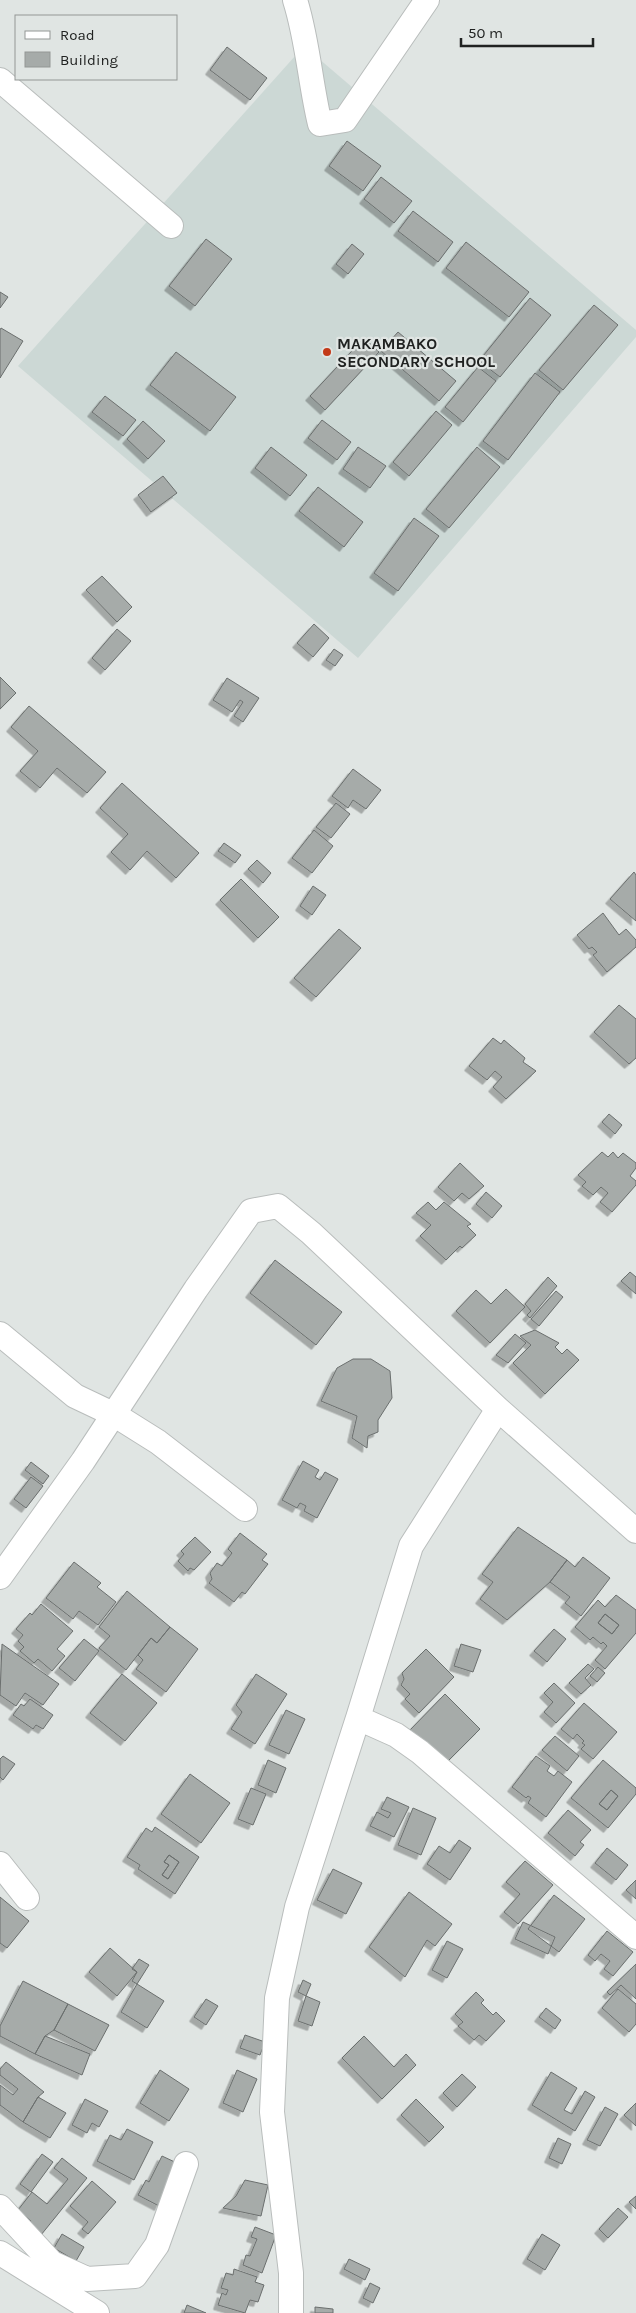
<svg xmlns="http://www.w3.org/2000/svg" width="636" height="2313" font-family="Karla,sans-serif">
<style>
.built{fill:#ccd8d5}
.building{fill:#a6aba9;stroke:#6b6f6e;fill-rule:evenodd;filter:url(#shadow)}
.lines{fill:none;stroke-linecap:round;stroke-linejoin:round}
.minor-casing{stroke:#b9bdbc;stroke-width:26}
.minor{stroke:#fff;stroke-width:24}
.poi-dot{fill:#c33917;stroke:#e0e5e3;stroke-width:2}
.labels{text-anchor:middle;stroke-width:4.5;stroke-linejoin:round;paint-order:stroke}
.poi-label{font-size:16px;font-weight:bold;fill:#202221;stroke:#e0e5e3;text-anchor:start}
</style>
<defs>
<filter id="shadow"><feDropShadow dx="-4.5" dy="4.5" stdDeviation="0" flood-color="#0004"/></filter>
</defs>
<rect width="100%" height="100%" fill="#e0e5e3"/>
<path class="built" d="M304,46L636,330V337L358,658L18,366Z"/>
<path class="building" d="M227,47L267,78L250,100L210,70Z
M347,141L381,166L363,191L329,166Z
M381,177L412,201L394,223L364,199Z
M413,211L453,242L438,262L398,231Z
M206,239L232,259L195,306L169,286Z
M466,242L529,292L509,317L446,268Z
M352,244L364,254L348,274L336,264Z
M0,292L8,297L0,308Z
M530,298L551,315L500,377L479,361Z
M594,305L618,325L563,390L539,370Z
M1,328L23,341L0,378V330Z
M398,332L456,381L439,401L381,351Z
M364,338L379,352L325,410L310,396Z
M176,352L236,397L210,431L150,385Z
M478,367L496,381L463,422L445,407Z
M535,373L560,392L508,460L483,441Z
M105,396L136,420L123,436L92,412Z
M436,411L452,425L409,476L393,462Z
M322,420L351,442L337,460L308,438Z
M143,421L165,441L148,459L127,439Z
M271,447L307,475L290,496L255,468Z
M358,447L386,466L370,488L343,469Z
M477,447L500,467L449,528L426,509Z
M163,476L177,493L151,512L138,495Z
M318,487L363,522L344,547L299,511Z
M414,518L439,536L398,591L374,573Z
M102,576L132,607L117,622L86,590Z
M314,624L329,638L313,657L297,643Z
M117,629L131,641L105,670L92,658Z
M334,649L343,655L335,666L326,660Z
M0,677L16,693L0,709Z
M227,678L259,698L243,722L234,716L243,702L240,700L232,712L213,700Z
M29,706L106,772L87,793L57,768L40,788L20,771L38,751L11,727Z
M353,769L381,790L366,809L353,800L348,808L332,796Z
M122,783L199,853L176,878L147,851L130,870L111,852L128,834L100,808Z
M336,803L350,814L331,838L316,827Z
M314,830L333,846L312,873L292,858Z
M224,843L241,855L235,863L218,851Z
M257,860L271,873L263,883L248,869Z
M634,872L636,875V921L610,899Z
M241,879L279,917L258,938L220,900Z
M313,886L326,895L312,915L300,906Z
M603,913L619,935L626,929L636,940V947L607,972L593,955L597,952L592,947L589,949L577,935Z
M339,929L361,948L316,997L294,978Z
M619,1005L636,1019V1058L629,1064L594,1032Z
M493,1038L501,1044L504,1040L525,1058L523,1062L536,1071L506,1099L493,1087L502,1077L495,1071L487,1080L469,1066Z
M609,1114L622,1125L615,1134L602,1122Z
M602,1152L608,1157L613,1152L618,1158L623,1153L636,1163V1168L630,1176L636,1181V1185L612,1212L600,1202L608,1193L601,1187L593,1195L582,1186L586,1182L578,1175Z
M460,1163L484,1186L469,1199L462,1193L454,1201L438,1187Z
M486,1192L502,1206L492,1218L476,1204Z
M428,1202L436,1210L444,1202L471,1224L467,1226L476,1235L462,1248L460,1246L446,1260L420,1236L431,1225L416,1213Z
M275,1260L342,1312L316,1345L250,1293Z
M630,1272L636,1277V1294L621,1281Z
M548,1277L557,1286L530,1318L527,1315L531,1311L525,1304Z
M506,1289L525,1307L490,1343L456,1311L476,1290L491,1304Z
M556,1291L563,1297L539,1326L531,1319Z
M535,1330L559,1343L555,1347L562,1354L567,1349L579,1360L545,1394L513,1363L531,1345L520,1336Z
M515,1334L526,1343L508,1363L496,1355Z
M353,1359H371L390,1371L392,1398L378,1420V1432L368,1436L367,1448L352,1438L357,1416L321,1401L337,1368Z
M303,1461L319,1470L315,1477L320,1480L325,1472L338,1479L317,1518L304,1511L306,1506L300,1503L297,1508L282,1500Z
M31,1462L49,1476L43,1484L25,1470Z
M31,1477L43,1486L26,1508L14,1499Z
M518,1527L567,1560L550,1582L507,1620L480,1599L493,1582L482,1574Z
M240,1533L267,1554L262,1560L268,1564L245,1594L242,1592L234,1602L209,1583L212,1579L210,1573L217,1563L222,1566L232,1553L228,1549Z
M195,1537L211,1552L194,1570L190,1568L188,1571L178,1561L184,1554L181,1551Z
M583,1557L610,1578L581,1616L565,1603L570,1597L550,1582L567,1560L575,1567Z
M74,1562L101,1583L97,1587L116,1602L98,1625L79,1611L73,1619L46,1598Z
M127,1591L170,1627L157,1643L151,1638L126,1670L99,1648L110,1636L99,1627Z
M616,1595L636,1610V1633L605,1669L595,1660L607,1646L603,1642L601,1644L593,1637L590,1640L575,1627L598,1600L605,1607ZM605,1614L619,1625L612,1634L598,1623Z
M41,1604L73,1631L57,1649L65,1656L52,1671L38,1659L34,1663L20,1651L24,1647L18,1641L23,1635L16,1629L30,1613L32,1615Z
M605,1614L619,1625L612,1634L598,1623Z
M170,1627L198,1649L166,1692L136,1669L143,1660L138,1655L151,1638L157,1643Z
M554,1629L566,1639L547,1662L534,1651Z
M84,1639L99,1651L75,1681L59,1668Z
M2,1644L59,1684L43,1705L25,1693L16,1706L0,1695Z
M461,1644L481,1650L473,1672L454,1666Z
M426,1649L454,1677L419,1713L405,1699L410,1694L401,1685L404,1679L402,1673Z
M588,1664L594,1669L585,1678L591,1685L581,1694L569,1683Z
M598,1667L605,1673L597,1682L590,1676Z
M122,1674L157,1703L125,1741L90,1713Z
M256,1674L287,1694L255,1744L231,1729L242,1712L236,1705Z
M554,1683L575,1703L556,1723L544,1712L553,1702L544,1693Z
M445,1694L480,1729L445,1764L410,1730Z
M30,1699L53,1715L43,1729L36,1725L33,1729L13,1715L21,1704L24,1706Z
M584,1703L617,1732L593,1759L581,1749L585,1745L582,1743L584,1741L577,1734L573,1739L561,1729Z
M286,1710L305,1719L289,1754L269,1745Z
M555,1736L579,1756L567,1771L542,1750Z
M3,1756L15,1764L3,1780L0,1777V1759Z
M536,1756L550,1766L547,1771L554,1776L558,1771L572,1782L546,1817L528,1803L531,1798L528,1796L526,1798L512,1787Z
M268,1760L286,1768L276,1793L258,1785Z
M603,1760L636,1788V1794L608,1828L571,1798ZM611,1790L618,1796L607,1810L599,1804Z
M190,1774L230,1803L201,1843L161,1814Z
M251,1788L266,1794L253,1825L238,1819Z
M611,1790L618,1796L607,1810L599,1804Z
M387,1797L409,1807L394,1837L370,1826L377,1812L388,1818L391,1813L381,1809Z
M413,1808L436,1818L421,1855L398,1845Z
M568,1810L591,1830L580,1842L584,1845L575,1856L548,1833Z
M155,1827L199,1857L175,1894L138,1869L140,1865L127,1857L146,1828L152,1832ZM169,1855L179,1862L168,1879L162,1875L169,1865L164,1862Z
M459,1840L471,1848L450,1880L427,1864L439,1846L450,1853Z
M607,1848L628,1865L616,1880L595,1863Z
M169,1855L179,1862L168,1879L162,1875L169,1865L164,1862Z
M525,1861L553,1885L518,1924L504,1912L520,1894L506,1882Z
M333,1869L362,1883L346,1914L317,1900Z
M636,1880V1899L626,1890Z
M409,1892L452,1924L435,1946L427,1940L405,1977L369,1947Z
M554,1895L585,1919L559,1952L528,1929Z
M0,1897L29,1921L7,1948L0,1943Z
M523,1922L555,1937L548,1954L515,1939Z
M607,1931L633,1952L613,1976L604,1969L610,1961L601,1954L595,1961L588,1955Z
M447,1941L463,1949L447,1978L432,1970Z
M110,1948L137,1972L117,1996L89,1972Z
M139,1959L149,1965L137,1984L132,1981L137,1972L132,1969Z
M636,1964V1999L621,1985L610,1995L607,1992Z
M303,1980L311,1984L306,1996L298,1992Z
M23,1981L68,2004L54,2030L45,2036L35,2054L0,2036V2026Z
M137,1984L164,2001L147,2028L121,2012Z
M618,1989L636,2004V2024L629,2032L602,2008Z
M476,1992L484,2000L481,2003L493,2015L496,2012L505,2021L486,2041L479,2035L474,2040L458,2026L463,2022L455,2014Z
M306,1996L320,2002L312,2026L298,2021Z
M206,1999L218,2006L206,2025L194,2017Z
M68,2004L109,2025L95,2051L54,2030Z
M546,2008L561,2020L555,2029L539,2017Z
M245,2035L265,2042L260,2055L240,2048Z
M45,2036L90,2054L82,2075L35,2054Z
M364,2036L394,2067L406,2054L416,2065L382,2099L342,2058Z
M6,2062L44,2092L38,2097L23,2122L0,2105V2085L13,2095L18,2089L0,2075V2069Z
M160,2070L189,2089L169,2121L140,2103Z
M237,2070L257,2079L243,2112L223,2103Z
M551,2072L577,2088L564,2110L572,2114L585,2091L595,2097L575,2131L532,2105Z
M462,2074L476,2087L457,2107L443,2093Z
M38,2097L66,2113L50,2138L23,2122Z
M85,2099L108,2111L99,2127L92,2123L87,2133L72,2125Z
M416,2099L444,2127L429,2142L401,2115Z
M636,2103V2126L624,2115Z
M605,2107L618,2114L600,2146L587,2140Z
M127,2129L153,2142L134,2180L97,2161L110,2135L121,2140Z
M558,2138L571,2144L562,2164L549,2158Z
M42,2154L53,2162L31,2192L20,2184Z
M162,2156L179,2164L159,2206L138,2195L146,2180L149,2182Z
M62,2158L87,2178L41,2235L28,2225L31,2221L18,2210L32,2192L47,2204L68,2179L54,2168Z
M245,2180L268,2185L261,2216L223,2208L236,2196Z
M92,2181L116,2202L88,2234L82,2229L88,2222L70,2206Z
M636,2196V2209L629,2202Z
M618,2208L628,2217L608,2238L599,2229Z
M255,2227L276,2235L262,2273L243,2265L246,2255L250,2256L257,2239L251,2237Z
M62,2234L84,2247L76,2261L54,2248Z
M542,2234L560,2245L545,2270L527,2259Z
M349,2259L370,2269L365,2280L344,2269Z
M234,2269L257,2277L255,2282L264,2285L258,2302L250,2300L245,2313L218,2305L222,2293L226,2295L228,2290L221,2288L226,2273L233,2275Z
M370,2283L380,2288L373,2303L363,2298Z
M187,2305L206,2313H184Z
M315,2307L333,2309V2313H315Z"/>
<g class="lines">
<g class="minor-casing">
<path id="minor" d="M295,0C308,41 310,83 320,124L345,120L427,0
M0,80L171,226
M0,1334L75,1396L115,1415L158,1442L245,1509
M0,1577L83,1461L196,1289L251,1211L278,1206L311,1233L498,1409L636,1531
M358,1718L411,1546L498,1409
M0,1864L27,1898
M0,2207L52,2263L87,2279L135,2276L157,2245L186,2164
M0,2253L97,2313
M291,2313V2273L272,2112L277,1998L297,1907L358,1718L396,1735L420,1752L636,1937"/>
</g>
<use href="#minor" class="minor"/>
</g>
<circle class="poi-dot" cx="327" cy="352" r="5"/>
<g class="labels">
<g class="poi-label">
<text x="337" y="349">MAKAMBAKO<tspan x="337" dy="18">SECONDARY SCHOOL</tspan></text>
</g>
</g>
<rect x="15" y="15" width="162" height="65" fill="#e0e5e3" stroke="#939795"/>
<rect x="25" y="31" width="25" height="8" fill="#ffffff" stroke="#939795"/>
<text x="60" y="40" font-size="15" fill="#202221">Road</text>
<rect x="25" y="52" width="25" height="15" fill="#a6aba9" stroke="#939795"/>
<text x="60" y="65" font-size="15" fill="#202221">Building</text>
<path d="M461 38v8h132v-8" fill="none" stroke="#202221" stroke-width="2.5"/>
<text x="468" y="38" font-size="15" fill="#202221" stroke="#e0e5e3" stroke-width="4" paint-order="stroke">50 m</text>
</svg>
